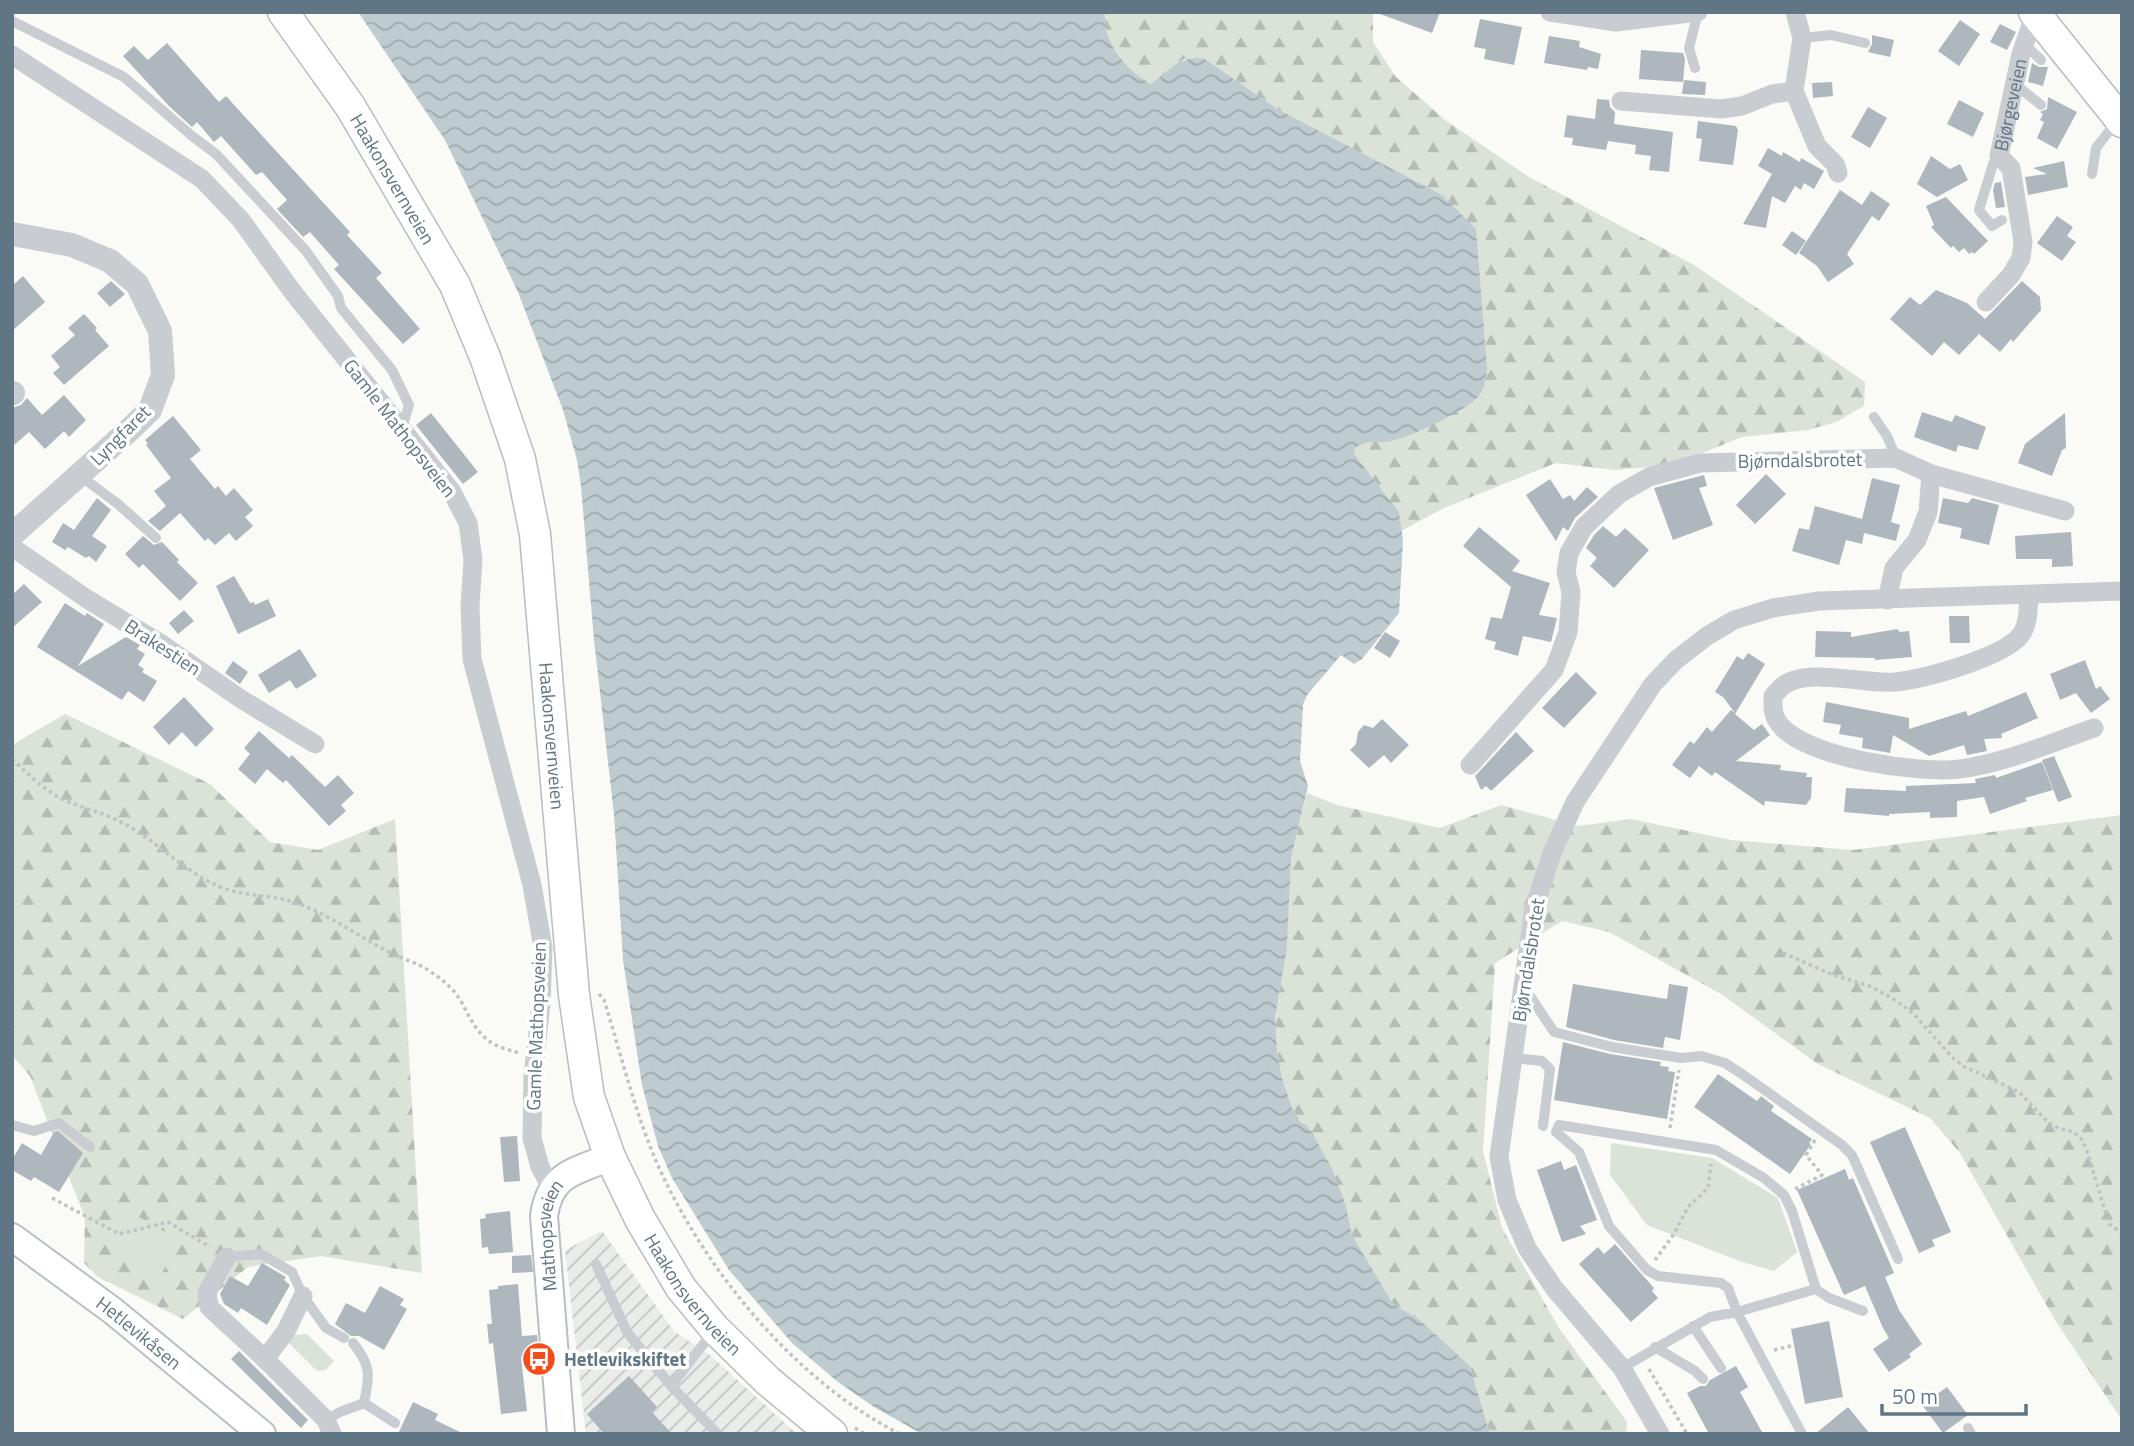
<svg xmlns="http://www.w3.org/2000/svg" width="2134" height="1446" font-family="'Titillium Web',sans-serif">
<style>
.industrial{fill:url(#industrial-furrows)}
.forest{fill:url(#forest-firs)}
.green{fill:#dbe2d8}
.water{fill:url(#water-waves)}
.building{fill:#adb7bd}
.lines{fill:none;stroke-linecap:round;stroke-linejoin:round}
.secondary-casing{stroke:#b8bfc4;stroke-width:30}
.primary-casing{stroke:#b7bdc1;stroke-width:33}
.path{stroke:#c0c3c5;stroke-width:3.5;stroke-dasharray:3.5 3.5;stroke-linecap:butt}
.service{stroke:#c9cdd1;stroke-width:10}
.minor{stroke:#c9cdd1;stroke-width:19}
.tertiary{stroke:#c9cdd1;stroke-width:24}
.secondary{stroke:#fff;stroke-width:26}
.primary{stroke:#fff;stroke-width:30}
.labels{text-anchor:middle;stroke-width:7;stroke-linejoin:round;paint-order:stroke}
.street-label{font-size:19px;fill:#617685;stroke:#fff}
.poi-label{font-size:19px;font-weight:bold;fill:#617685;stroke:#fff;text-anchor:start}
</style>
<defs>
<pattern id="industrial-furrows" width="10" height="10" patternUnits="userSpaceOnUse" patternTransform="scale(1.75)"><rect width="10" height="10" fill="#eaecea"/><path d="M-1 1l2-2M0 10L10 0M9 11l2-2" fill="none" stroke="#c1c4c3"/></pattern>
<pattern id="forest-firs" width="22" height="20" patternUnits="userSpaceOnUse" patternTransform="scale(1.75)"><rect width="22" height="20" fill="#dbe2d8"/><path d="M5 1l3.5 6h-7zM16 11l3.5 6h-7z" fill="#b5bcb5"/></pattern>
<pattern id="water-waves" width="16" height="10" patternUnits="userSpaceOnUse" patternTransform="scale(1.75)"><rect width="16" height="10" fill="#becbcf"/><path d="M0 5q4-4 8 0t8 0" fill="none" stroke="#9ea9ae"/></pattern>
</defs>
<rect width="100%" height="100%" fill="#fafaf7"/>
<path class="industrial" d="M602,1231L674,1331L711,1356L797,1434H586L565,1250Z"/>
<path class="forest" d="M1105,12H1373V42L1395,76L1445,120L1529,177L1694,265L1865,382L1864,406L1836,422L1808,430L1742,437L1673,465L1615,470L1556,463L1444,508L1401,531L1399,512L1355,455L1354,448L1368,441H1393L1459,410L1478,397L1485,383L1279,110L1205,59H1184L1151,84C1125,69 1103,43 1105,12Z
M65,714L210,784L270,842L318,850L395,819L422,1273L321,1256L248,1267L183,1319L98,1277L84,1263L85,1218L30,1076L12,1055V745Z
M1307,793L1337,805L1440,828L1501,805L1578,826L1631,819L1731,840L1853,850L2122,815V1420L2055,1320L1960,1153L1930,1118L1818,1064L1721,994L1609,932L1562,921L1495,963L1483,1151L1502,1228L1559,1328L1627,1422L1626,1434H1490L1470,1366L1420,1320L1393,1304L1352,1235L1346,1206L1292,1108L1282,1078L1277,1050L1275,1018L1287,948L1291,859Z"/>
<path class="green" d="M1611,1143L1712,1158L1778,1198L1797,1252L1774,1271L1742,1262L1647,1225L1610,1175Z
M132,1213L181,1241L160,1276L112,1247Z
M307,1334L334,1361L326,1370L317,1371L287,1341L293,1335Z"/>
<path class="water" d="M358,12H1105C1103,43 1125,69 1151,84C1169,71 1181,54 1205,59L1279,110L1442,195L1476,229L1487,368C1486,379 1485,390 1477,398C1463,412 1414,435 1395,440C1379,445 1370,437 1354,449L1355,455L1399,512L1403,540L1399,613L1362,659L1354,664L1341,655L1307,695L1303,705L1300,761L1308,786L1291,859L1287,948L1275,1018L1277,1050L1282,1078L1292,1108L1301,1123L1306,1125L1312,1132L1333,1171L1346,1206L1352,1235L1393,1304L1420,1320L1470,1366L1490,1434H922L874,1407L838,1382L792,1343L729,1270L672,1178L658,1146L642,1085L623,960L614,814L594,640L581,486L577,460L563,410L518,292L445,140Z"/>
<path class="building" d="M1380,12H1440L1432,33L1380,14Z
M1480,19L1522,27L1514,65L1484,59L1486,49L1474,47Z
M1960,20L1980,34L1959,66L1938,51Z
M2000,24L2016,32L2007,50L1990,42Z
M1872,35L1894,40L1890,57L1868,52L1872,44Z
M1549,36L1580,41L1579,47L1601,54L1598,69L1588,67L1587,70L1544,63Z
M167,43L219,102L226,96L350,232L347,235L382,273L376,278L420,329L403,344L334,269L339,265L310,232L303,237L277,209L287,200L262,172L256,175L221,136L214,142L197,122L192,127L169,106L123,56L134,46L148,60Z
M1641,50L1683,53L1685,59L1683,82L1639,79Z
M2032,63L2039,67H2048L2043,86L2028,82Z
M1684,80L1706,82L1705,95L1682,94Z
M1832,82L1833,96L1813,98L1812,83Z
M2048,97L2077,112L2057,149L2037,138L2044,122L2040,120L2043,114L2040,112L2047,109Z
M1597,99L1609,100L1610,107L1615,112L1614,124L1673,132L1669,172L1649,170L1651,156L1635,154L1636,145L1608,141L1606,150L1572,145L1573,138L1564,137L1567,115L1595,119Z
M1959,100L1984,113L1973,137L1947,124Z
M1868,107L1887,118L1870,148L1851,137Z
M1698,121L1736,126L1738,130L1733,165L1699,161L1702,139L1696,138Z
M1768,148L1782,156L1783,152L1800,162L1801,158L1824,171L1814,189L1804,183L1801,190L1795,186L1785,203L1772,196L1766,228L1743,224L1772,174L1758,166Z
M1931,156L1950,169L1960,164L1968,180L1937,197L1917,184Z
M2064,161L2068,187L2028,195L2025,177L2047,174L2033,168Z
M2001,182L2005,207L1996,208L1993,190L1995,183Z
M1840,190L1862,205L1871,191L1890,204L1879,221L1872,216L1847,254L1854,264L1828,282L1817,266L1799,253Z
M1946,197L1988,241L1974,254L1972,252L1969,254L1964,248L1959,252L1953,246L1951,248L1931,227L1934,225L1926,206Z
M2057,216L2073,227L2067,236L2076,242L2062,261L2037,243Z
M1792,231L1806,241L1796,255L1782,245Z
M23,276L45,302L12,331V286Z
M111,281L125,294L110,307L97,293Z
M2022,281L2040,297L2041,310L2013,342L2011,339L2000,352L1979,334L1959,355L1944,342L1932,356L1890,319L1910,297L1920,305L1936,290L1967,303L1985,319Z
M84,314L97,328L95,330L109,346L64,385L53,373L60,367L51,356L75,335L68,328Z
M64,395L86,420L69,437L64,431L45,449L29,432L12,447V408L21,405L27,398L42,415Z
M1922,412L1952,422L1955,415L1986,427L1978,450L1958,445L1956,452L1914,437Z
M431,413L478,472L463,484L416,425Z
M2065,413L2066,448L2062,450L2052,476L2018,463L2025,444Z
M173,416L201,450L190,459L215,489L218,486L226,496L234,488L253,510L245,517L253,526L236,541L229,533L215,545L208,538L205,541L180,513L160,531L148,521L166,506L154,491L171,478L146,445L148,444L145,440Z
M1766,474L1786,494L1755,524L1736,505Z
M1704,475L1707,486L1699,488L1713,525L1673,540L1654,488Z
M1872,478L1900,485L1891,522L1900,525L1896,541L1864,533L1862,544L1846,540L1839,565L1792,551L1799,528L1809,530L1815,506L1862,519Z
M1550,479L1563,499L1570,495L1574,501L1587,487L1598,497L1575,518L1568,531L1563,527L1556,541L1526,495Z
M97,498L111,510L92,536L107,546L96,562L89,556L86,558L68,547L65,550L52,542L63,523L74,530Z
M1943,498L1968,503L1972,498L1999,505L1989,545L1960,538L1962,528L1938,523Z
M1603,526L1616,537L1625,528L1649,550L1614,588L1590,566L1597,558L1586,548L1594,535Z
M1479,527L1520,561L1512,571L1550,583L1539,615L1557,618L1551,642L1523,636L1518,656L1494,649L1496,642L1485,639L1491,617L1502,619L1511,587L1463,546Z
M2071,532L2073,566L2052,567V559H2016L2015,536Z
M143,536L154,545L162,542L179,560L177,562L198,583L180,601L143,564L139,568L125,554Z
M234,576L250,603L254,602L255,605L268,599L276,616L238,634L216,586Z
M24,584L42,602L12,628V595Z
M65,603L85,616L87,613L104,624L78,666L126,637L140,645L137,649L145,654L138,665L144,669L142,672L157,681L144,702L128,691L122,700L37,647Z
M184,610L194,621L178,634L169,623Z
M1949,616H1969L1970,643H1950Z
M1897,629L1900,632L1909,631L1912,657L1875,660V658L1815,657L1816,631L1851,632V637Z
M1385,632L1400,641L1390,658L1374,648Z
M300,649L317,676L296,689L290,680L269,693L258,675Z
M1748,653L1765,664L1735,714L1754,730L1762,724L1770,735L1736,761L1781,765L1780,770L1807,773L1806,777H1812L1811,798L1806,805L1765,801L1764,806L1715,772L1712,776L1699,766L1690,778L1672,765L1690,741L1694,744L1707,727L1712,732L1731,710L1735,713L1723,697L1715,692L1737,656L1743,660Z
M2085,660L2096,689L2100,686L2110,699L2091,713L2076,693L2060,700L2050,674Z
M233,661L248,672L240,684L225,673Z
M1576,672L1597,693L1564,728L1542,708Z
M2026,692L2038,718L2001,734L2002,738L1984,739L1987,751L1967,755L1964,745L1929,756L1893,735L1890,753L1868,749L1862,748L1863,738L1839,734L1841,725L1823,722L1826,702L1909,718V729L1966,711L1968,716Z
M184,697L214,729L196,747L182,732L169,745L153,727Z
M1382,719L1409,745L1391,763L1384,755L1369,768L1350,750L1356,744L1358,732L1364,725L1373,728Z
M259,731L289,758L292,755L325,787L338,775L354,793L341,805L346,811L329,826L286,780L283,783L267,769L255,784L238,769L250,754L244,748Z
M1516,732L1534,751L1492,790H1490L1486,786L1481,790L1475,776Z
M2054,756L2072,797L2058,802L2042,760Z
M2042,762L2053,790L2025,798L2027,801L1990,814L1984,797L1957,801V817L1930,818V812L1889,814V816L1844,812L1846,788L1906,791V786L1976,783L1975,779L1995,775L1996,778Z
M1573,984L1667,999L1669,984L1688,987L1680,1040L1665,1037L1663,1048L1614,1040L1566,1027Z
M1563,1042L1610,1054L1661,1062L1660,1066L1669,1067L1668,1071L1675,1072L1667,1119L1554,1100Z
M1718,1074L1757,1101L1761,1096L1774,1106L1771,1111L1812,1139L1809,1143L1811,1144L1790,1174L1694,1107Z
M1905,1127L1951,1232L1932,1240L1935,1246L1919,1253L1870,1142Z
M58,1131L83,1153L59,1192L34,1177L31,1181L12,1170V1160L22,1143L41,1155L54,1132Z
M517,1136L520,1181L504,1182L500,1137Z
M1561,1161L1564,1170L1576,1165L1597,1220L1580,1226L1586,1234L1562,1242L1537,1170Z
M1845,1169L1849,1180L1853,1178L1894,1273L1885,1277L1899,1310L1922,1344L1909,1354L1911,1357L1889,1372L1873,1349L1889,1338L1883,1328L1865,1286L1844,1295L1797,1190Z
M510,1211L513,1252L489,1254L488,1247L482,1248L480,1219L486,1218L485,1214Z
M1615,1244L1654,1288L1652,1291L1658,1298L1631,1322L1579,1264L1598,1247L1604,1254Z
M531,1255L533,1272L512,1273V1256Z
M262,1263L286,1277L284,1280L290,1285L267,1325L241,1308L238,1313L224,1304L220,1294L230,1276L248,1286Z
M518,1284L522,1336L537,1335L539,1355L521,1357L527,1411L501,1414L493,1343L489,1344L487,1324H492L489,1290L498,1289V1286Z
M380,1286L404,1299L400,1305L407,1309L384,1350L359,1336H351L335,1324L346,1303L365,1313Z
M1829,1321L1843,1397L1805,1404L1791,1329Z
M239,1351L308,1420L301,1428L231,1359Z
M1736,1366L1748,1387L1740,1392L1763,1434H1709L1687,1393L1700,1386H1706L1710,1380Z
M629,1376L657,1407L652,1412L672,1434H604L587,1414Z
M1947,1387L1968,1415L1943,1433L1922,1405Z
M413,1402L438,1414L435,1420L464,1434H398Z
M1848,1407L1870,1434H1815Z"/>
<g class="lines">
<g class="secondary-casing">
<g id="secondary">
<path id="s2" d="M12,1237L113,1311L262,1434"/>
<path id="s3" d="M561,1434L544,1216C550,1173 575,1172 610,1157"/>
</g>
</g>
<g class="primary-casing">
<g id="primary">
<path id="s4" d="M283,12L350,106L455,285L485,357L520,459L535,534L574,995L589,1097L610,1157L640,1219L681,1288L715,1329L768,1381L832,1434"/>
<path d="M2034,12L2122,122"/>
</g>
</g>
<path class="path" d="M12,759C28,774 43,789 62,799C81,808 102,812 121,822C156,840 182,870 218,886C243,897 271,894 296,903C330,915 358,936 389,952C402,959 416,962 428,970C440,978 451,986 459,998C469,1014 473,1029 489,1041C497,1047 509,1050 519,1053
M1783,953L1831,974L1869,986L1892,998L1913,1013L1952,1057L1963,1066L2019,1092L2049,1123L2060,1129L2074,1132L2082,1140L2087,1151L2109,1224L2122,1233
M599,994L604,1000C622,1057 636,1118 661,1172C709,1275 797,1382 900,1434
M1670,1128L1679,1070
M1795,1189L1822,1175L1806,1155L1815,1140
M52,1198L119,1234L168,1222L210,1247
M1655,1260L1674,1234L1688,1207L1708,1188L1711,1164
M1774,1350L1791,1346
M1649,1369L1687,1434
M855,1428L865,1434"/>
<path class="service" d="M12,21L124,77L192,136L216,154L306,251L338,296L341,308L392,370L409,405L402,428
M1802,38L1831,35L1865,43
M2025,45L2041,60
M1695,68L1689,48L1698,12
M2016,85L2041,105
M1999,156L1993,164L1979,210L1992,226L2002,220
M2092,174L2096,148L2117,121
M1874,417L1887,436L1896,458
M79,475L118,504L156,538
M1522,994L1530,996L1554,1032L1612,1047L1681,1058L1701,1056L1725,1063L1742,1074L1842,1145L1852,1155L1898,1259
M1513,1058L1542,1061L1550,1069L1543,1126
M12,1125L34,1131L59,1123L90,1147
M1559,1125L1716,1150L1764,1178L1784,1195L1792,1211L1816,1289L1737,1312L1728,1288L1721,1283L1658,1276L1647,1270L1609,1226L1579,1152L1556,1132Z
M227,1257L261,1254L292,1272L303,1296L326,1328L344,1338
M596,1264L627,1332L671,1386
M1816,1289L1829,1298L1863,1311
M1693,1326L1721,1368
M712,1333L671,1386L718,1434
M353,1343C371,1365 370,1375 364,1403L395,1423
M1655,1347L1695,1371L1703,1379
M1622,1368L1710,1317L1737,1312L1802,1434
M326,1420L340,1412L364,1403
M1968,1428L1971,1434"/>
<g class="minor">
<path d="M1550,12L1616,22L1698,12"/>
<path d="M1795,12L1802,38L1794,91L1817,146L1835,164L1838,173"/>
<path d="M12,55L202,179L241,220L292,291L452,492L468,523L473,560L470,606L472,659L532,885L543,948L541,1004L533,1076L532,1138L540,1167L552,1189"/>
<path d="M1621,101L1721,109L1742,106L1772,94L1794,91"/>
<path id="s1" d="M1986,302L2011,275L2021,258L2023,242L2011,168L1999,156L2021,54L2030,28L2039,19"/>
<path d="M1931,474L2065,511"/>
<path d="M12,547L87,599L163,645L241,699L315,744"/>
<path d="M2029,595C2028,608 2029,625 2020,636C2001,658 1924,679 1895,682C1866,685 1809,667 1784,685C1780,688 1777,692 1773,696C1773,708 1772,716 1781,726C1808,758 1919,774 1960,769C2006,763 2050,743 2094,728"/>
<path d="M1470,765L1554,670L1568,632L1571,592L1566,572L1569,553L1584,527L1619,494L1649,477L1700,463L1896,458L1931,474L1928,512L1917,540L1894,568L1887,600"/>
<path d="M227,1257L207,1292L209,1307L265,1359"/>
<path d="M303,1296L286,1331L265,1359L326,1420L332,1434"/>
<path d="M1660,1434L1622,1368L1554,1288L1527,1248L1507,1200L1499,1157L1534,908L1552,853L1575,802L1653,684L1676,660L1707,636L1734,620L1773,608L1819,601L2122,591"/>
</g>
<path class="tertiary" d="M12,234L72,245L110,261L137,284L160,331L163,375L150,410L126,433L12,535
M12,393H13"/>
<use href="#secondary" class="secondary"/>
<use href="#primary" class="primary"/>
</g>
<defs>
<g id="bus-disc" transform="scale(1.75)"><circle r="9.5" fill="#f54c1c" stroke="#fff"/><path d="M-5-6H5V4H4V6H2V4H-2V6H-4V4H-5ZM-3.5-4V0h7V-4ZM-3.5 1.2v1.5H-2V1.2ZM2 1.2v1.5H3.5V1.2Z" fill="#fff"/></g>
</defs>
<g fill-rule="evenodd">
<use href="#bus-disc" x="539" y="1359"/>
</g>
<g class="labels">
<g class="street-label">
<text dy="7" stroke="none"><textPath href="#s1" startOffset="217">Bjørgeveien</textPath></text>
<text dy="7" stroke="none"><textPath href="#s4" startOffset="200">Haakonsvernveien</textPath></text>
<text transform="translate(400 428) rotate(52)" y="7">Gamle Mathopsveien</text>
<text transform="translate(120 435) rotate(-45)" y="7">Lyngfaret</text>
<text transform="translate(1800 460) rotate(-1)" y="7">Bjørndalsbrotet</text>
<text transform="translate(163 647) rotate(33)" y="7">Brakestien</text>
<text dy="7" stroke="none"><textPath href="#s4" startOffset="788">Haakonsvernveien</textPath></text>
<text transform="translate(1528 960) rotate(-81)" y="7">Bjørndalsbrotet</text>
<text transform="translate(536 1026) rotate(-88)" y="7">Gamle Mathopsveien</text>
<text dy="7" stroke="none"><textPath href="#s3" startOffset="200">Mathopsveien</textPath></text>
<text dy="7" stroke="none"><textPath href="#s4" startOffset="1376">Haakonsvernveien</textPath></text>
<text dy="7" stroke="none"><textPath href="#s2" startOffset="159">Hetlevikåsen</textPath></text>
</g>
<g class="poi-label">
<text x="564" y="1366">Hetlevikskiftet</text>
</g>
</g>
<rect width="2134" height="1446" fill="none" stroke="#617685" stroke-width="28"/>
<path d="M1882 1404v10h144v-10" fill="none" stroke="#617685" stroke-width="3.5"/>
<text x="1892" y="1404" font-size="21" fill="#617685" stroke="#ffffff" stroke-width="5" paint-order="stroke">50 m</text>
</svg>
